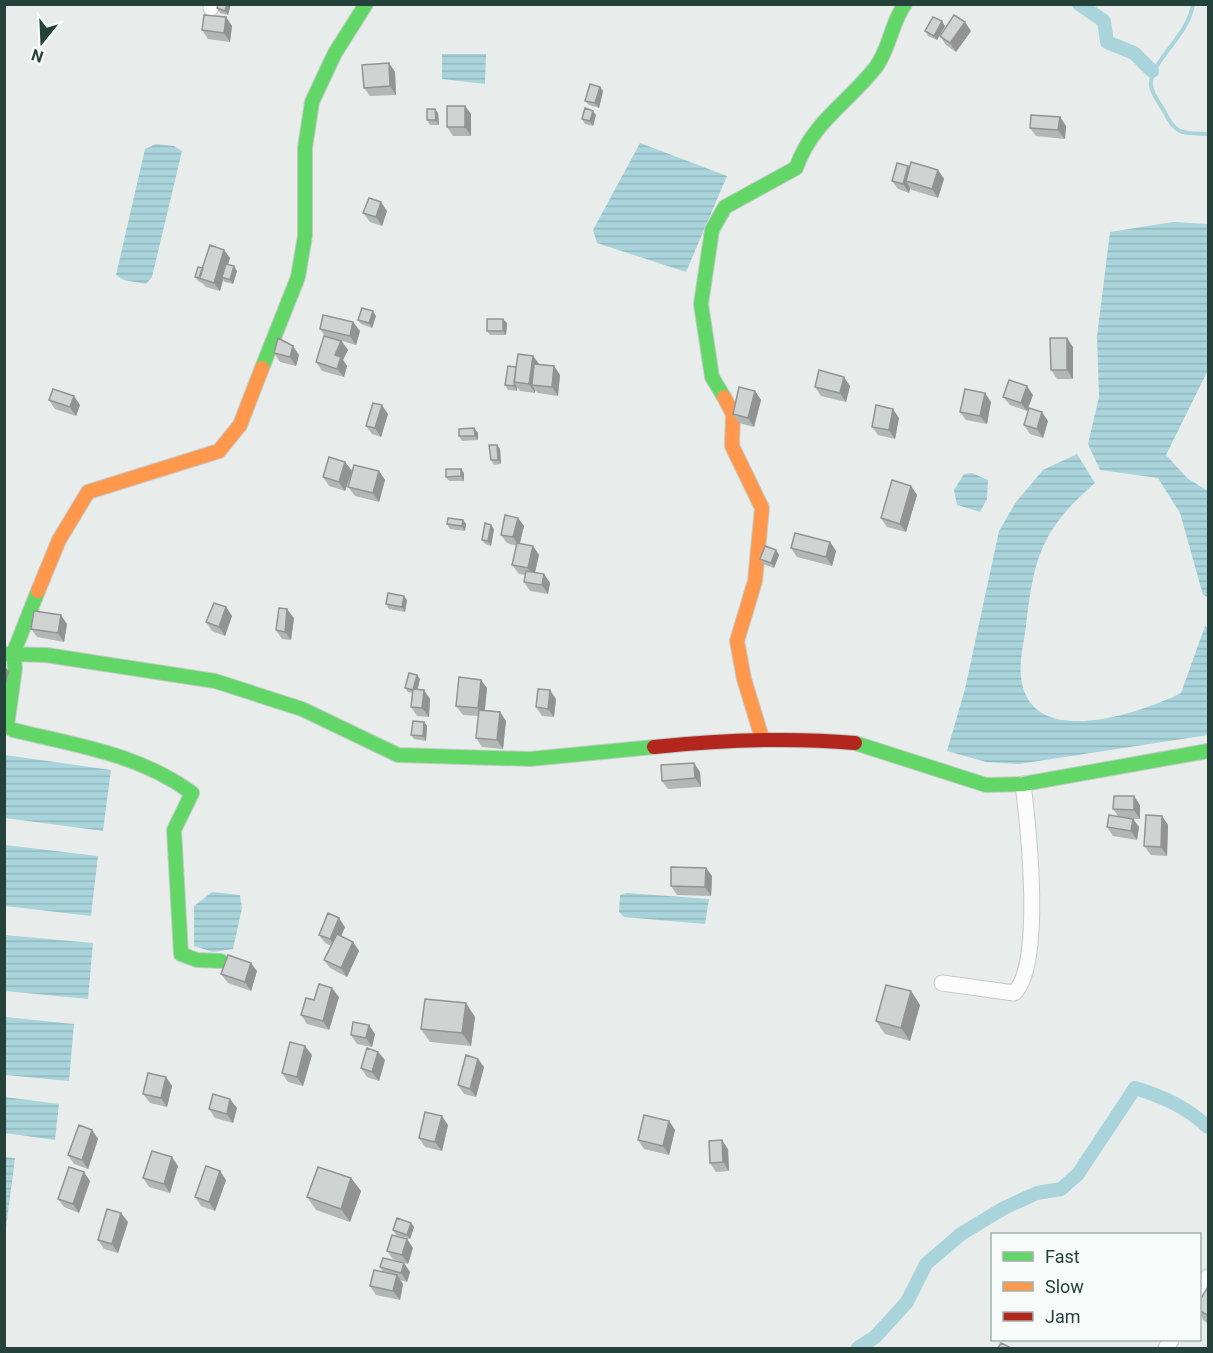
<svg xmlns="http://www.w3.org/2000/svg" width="1213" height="1353" font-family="Roboto,sans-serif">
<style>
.water{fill:url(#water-rules)}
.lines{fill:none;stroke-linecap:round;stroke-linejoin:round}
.stream{stroke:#a9d4db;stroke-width:4}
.canal{stroke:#a9d4db;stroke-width:14}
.street-casing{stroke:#c5cac8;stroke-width:17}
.fast-casing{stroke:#c3cbc8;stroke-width:16}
.slow-casing{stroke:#c3cbc8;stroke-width:16}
.jam-casing{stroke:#c3cbc8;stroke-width:16}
.street{stroke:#fcfcfc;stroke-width:15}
.fast{stroke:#63d668;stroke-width:14}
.slow{stroke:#ff974d;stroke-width:14}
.jam{stroke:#b3261e;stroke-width:14}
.wall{fill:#b2b6b5}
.shaded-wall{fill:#919493}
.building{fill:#cfd4d2;stroke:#919493;stroke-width:1.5}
</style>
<defs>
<pattern id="water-rules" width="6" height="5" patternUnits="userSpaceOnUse" patternTransform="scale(1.5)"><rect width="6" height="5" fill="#a9d4db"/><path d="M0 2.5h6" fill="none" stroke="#91b7bd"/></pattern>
</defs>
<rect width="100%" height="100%" fill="#e8edeb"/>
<path class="water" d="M442,54H486L485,84L442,79Z
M640,143L727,176L686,272L597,243L593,230Z
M156,144L174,146L182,151L152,277L146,284L124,280L116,275L145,149Z
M1173,222L1208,224V370L1166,455L1187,478L1208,491V597L1203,595L1180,513L1158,478L1100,470L1088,444L1099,397L1097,337L1110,232Z
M1077,454L1095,483C1041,530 1034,557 1026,626C1024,642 1019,661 1021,677C1029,752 1141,713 1181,693L1205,626L1208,628V735L1019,764L986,762L947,751L965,689L999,531L1016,502L1043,470Z
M972,473L988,480L987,499L980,512L957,505L954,490L964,474Z
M5,755L111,770L103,831L5,818Z
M5,845L98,856L91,916L5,906Z
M212,892L240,895L242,908L233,949L213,952L194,946V906Z
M627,893L709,899L705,924L624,917L619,912L620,895Z
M4,935L93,943L88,999L5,991Z
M5,1017L74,1024L69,1081L5,1075Z
M5,1097L59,1104L55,1140L5,1133Z
M5,1157L15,1158L6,1228H4Z"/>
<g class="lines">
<path class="stream" d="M1193,4C1189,36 1148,63 1151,86C1152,94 1160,104 1164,111C1176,136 1183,133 1208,134"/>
<path class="canal" d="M1079,4L1104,21L1107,42L1134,53L1152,71
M858,1348L875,1337L907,1302L926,1264L961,1234L1004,1208L1037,1193L1061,1189L1078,1174L1135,1088C1164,1097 1186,1107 1208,1127"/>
<g class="street-casing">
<path id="street" d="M211,8L213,4
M942,983L1014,993C1044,965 1028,824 1023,784
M1200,1292L1208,1277
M1166,1348L1171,1340"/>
</g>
<g class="fast-casing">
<path id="fast" d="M262,368L298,277L305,236V148L312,102L335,53L366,4
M724,397L712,377L701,304L712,230L725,207L796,168C813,121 847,104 876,67C890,48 891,23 905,4
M38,591L13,654L15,668L7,726L13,730C75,745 139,754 192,793L174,830L181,954L197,960L221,961
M4,654L46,655L215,681L302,709L398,755L530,759L654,747
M855,743L986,785L1023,784L1208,751"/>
</g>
<g class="slow-casing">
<path id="slow" d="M724,397L733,414L732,446L762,508L755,581L737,641L744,679L762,738
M38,591L59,540L88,492L219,451L240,425L262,368"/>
</g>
<g class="jam-casing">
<path id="jam" d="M654,747C721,740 787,737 855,743"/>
</g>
<use href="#street" class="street"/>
<use href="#fast" class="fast"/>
<use href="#slow" class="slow"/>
<use href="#jam" class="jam"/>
</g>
<path class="wall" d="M231,4L228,15L220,13L217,8Z
M226,17L232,26L230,42L208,39L202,30Z
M945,26L937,40L928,36L925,31Z
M971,31L956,52L946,45L940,36Z
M389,63L395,72L396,95L370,96L364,88Z
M600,87L603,91L599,108L589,105L585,101Z
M465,106L471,114V136H453L447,127Z
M438,113L439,125H430L427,120Z
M596,115L593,126L585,124L582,119Z
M1060,117L1066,126L1065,139L1036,136L1030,128Z
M938,170L944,179L938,198L912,190L910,188L909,193L898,189L892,181Z
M387,211L382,226L370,222L363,213Z
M224,250L230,258L228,264L237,271L233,284L225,282L223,280L220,291L206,287L202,283L198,281L195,277L203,268Z
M376,316L372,328L361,324L358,320Z
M353,322L360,331L356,345L342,341L348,350L343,360L347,366L344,377L322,371L316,362L325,336L320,329Z
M507,323L506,335H490L487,331Z
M1073,347V379H1057L1051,370Z
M274,353L299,355L296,366L280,362Z
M533,356L539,364L554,366L560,375L558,396L538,393L535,390V393L520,391L517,387V391L508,390L505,385L516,367Z
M850,386L846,402L821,396L815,387Z
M755,391L761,400L754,427L739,423L733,414Z
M1033,395L1027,411L1010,405L1003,397Z
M74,396L80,405L76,416L55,409L49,400Z
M991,402L987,424L966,420L960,412Z
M388,414L381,437L372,434L366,426Z
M899,418L895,439L878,435L872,427Z
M1048,421L1043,438L1030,434L1024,425Z
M474,428L478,433V440L462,441L459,436Z
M497,445L500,449L501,464L494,465L491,460Z
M345,462L352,471L345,491L329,486L323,477Z
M379,471L385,480L379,502L355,496L348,487Z
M464,473V481H449L446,477Z
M911,486L917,495L906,532L887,527L881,518Z
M518,518L524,526L520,543L533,546L539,555L535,572L544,574L550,583L548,594L530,591L524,582L525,575L519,574L512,565L517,546L507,543L501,535Z
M463,520L466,524L465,531L450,529L447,524Z
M494,529L491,546L485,544L482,540Z
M830,542L836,551L832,566L797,557L791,548Z
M776,550L779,555L774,568L763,564L760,559Z
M407,600L405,612L389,609L386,604Z
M226,607L232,616L225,636L212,631L206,622Z
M294,618L291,640L282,639L276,630Z
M67,624L64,642L37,637L31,629Z
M420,679L418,689L430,699L429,717L417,716L411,707L412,693L408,692L405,688Z
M487,688L485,710L500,712L506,721L503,749L482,747L476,738L478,716L463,715L456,706Z
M556,699L554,717L542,716L536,707Z
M424,722L427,726L426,741L414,739L411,735Z
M700,772L701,787L668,789L662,781Z
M1140,805V819H1133L1139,827L1137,840L1113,836L1107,827L1118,816L1113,809Z
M1162,816L1168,825L1167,856L1151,855L1144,846Z
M706,868L712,876L711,896L677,895L671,886Z
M345,927L341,936L353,942L359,951L347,977L330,968L324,960L331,946L325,943L319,935Z
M257,971L251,991L228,983L221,974Z
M911,991L920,1005L910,1041L885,1034L876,1021Z
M339,997L329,1030L307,1024L301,1015L314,1000Z
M475,1017L471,1046L430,1042L421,1029Z
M375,1034L372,1047L357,1044L351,1035Z
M378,1052L385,1060L379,1081L367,1077L361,1068Z
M312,1055L303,1086L288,1082L282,1073Z
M478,1059L484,1067L476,1097L464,1094L458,1085Z
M166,1077L172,1086L167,1107L150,1103L143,1094Z
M237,1108L233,1123L215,1118L209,1109Z
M669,1121L675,1130L669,1155L644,1149L638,1140Z
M448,1125L442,1151L425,1147L419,1138Z
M92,1130L98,1139L88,1169L74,1164L68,1155Z
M728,1149L729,1171L716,1172L710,1163Z
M178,1166L170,1193L149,1187L143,1178Z
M351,1178L361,1191L350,1222L316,1210L307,1197Z
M226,1180L215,1211L201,1206L195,1197Z
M90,1181L79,1213L64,1207L58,1199Z
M128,1222L118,1253L104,1249L98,1240Z
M411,1223L414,1227L410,1239L396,1235L393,1230Z
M407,1239L413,1248L408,1264L393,1259L387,1251Z
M404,1263L410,1272L407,1282L400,1280L403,1284L400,1300L376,1295L370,1286L383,1272L380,1267Z
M1209,1285V1324L1204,1321L1200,1315V1300Z"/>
<path class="shaded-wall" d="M227,4H231L228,15L225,11Z
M226,17L232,26L230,42L224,33Z
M942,21L945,26L937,40L934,36Z
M965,22L971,31L956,52L950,43Z
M389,63L395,72L396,95L390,86Z
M600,87L603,91L599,108L595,103Z
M465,106L471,114V136L465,127Z
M435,109L438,113L439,125L436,120Z
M593,111L596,115L593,126L590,121Z
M1060,117L1066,126L1065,139L1058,130Z
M908,166L914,175L906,181L910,188L909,193L903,184Z
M938,170L944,179L938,198L932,189Z
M381,202L387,211L382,226L376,217Z
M224,250L230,258L224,278L222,277L223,280L220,291L214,283Z
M234,266L237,271L233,284L230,280Z
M373,311L376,316L372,328L369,323Z
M503,319L507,323L506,335L503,331Z
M353,322L360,331L356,345L350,336Z
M1067,338L1073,347V379L1067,370Z
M341,341L348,350L343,360L347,366L344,377L337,369L335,355Z
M293,346L299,355L296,366L290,357Z
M533,356L539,364L532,385L535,390V393L529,384Z
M554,366L560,375L558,396L552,387Z
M844,377L850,386L846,402L840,393Z
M514,383L517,387V391L514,386Z
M1027,386L1033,395L1027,411L1021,403Z
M755,391L761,400L754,427L748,418Z
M985,393L991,402L987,424L980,416Z
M74,396L80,405L76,416L70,407Z
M382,405L388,414L381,437L375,428Z
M893,409L899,418L895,439L889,430Z
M1042,412L1048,421L1043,438L1037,429Z
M474,428L478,433V440L475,436Z
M497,445L500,449L501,464L498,460Z
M345,462L352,471L345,491L339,482Z
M461,469L464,473V481L461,476Z
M379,471L385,480L379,502L373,493Z
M911,486L917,495L906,532L900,524Z
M518,518L524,526L519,546L513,537Z
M463,520L466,524L465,531L462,526Z
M491,525L494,529L491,546L488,541Z
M830,542L836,551L832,566L826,557Z
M533,546L539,555L534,577L528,568Z
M776,550L779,555L774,568L771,563Z
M544,574L550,583L548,594L542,585Z
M404,596L407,600L405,612L402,607Z
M226,607L232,616L225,636L219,627Z
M287,609L294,618L291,640L285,632Z
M61,615L67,624L64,642L58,633Z
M4,665L9,672L5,687H4Z
M417,675L420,679L416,694L413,690Z
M481,680L487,688L484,717L478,708Z
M424,690L430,699L429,717L422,708Z
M550,690L556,699L554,717L548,709Z
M500,712L506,721L503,749L497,740Z
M424,722L427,726L426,741L423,736Z
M694,763L700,772L701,787L695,778Z
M1134,796L1140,805V819L1134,810Z
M1162,816L1168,825L1167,856L1161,847Z
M1133,819L1139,827L1137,840L1131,831Z
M706,868L712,876L711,896L705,887Z
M339,918L345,927L336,948L330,939Z
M353,942L359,951L347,977L341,968Z
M251,963L257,971L251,991L245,982Z
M332,988L339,997L329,1030L323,1021Z
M911,991L920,1005L910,1041L901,1028Z
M466,1003L475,1017L471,1046L462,1033Z
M369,1025L375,1034L372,1047L366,1038Z
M305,1046L312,1055L303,1086L297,1077Z
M378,1052L385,1060L379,1081L372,1072Z
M478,1059L484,1067L476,1097L470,1089Z
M166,1077L172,1086L167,1107L161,1098Z
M230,1099L237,1108L233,1123L227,1114Z
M442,1116L448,1125L442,1151L435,1142Z
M669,1121L675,1130L669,1155L663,1146Z
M92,1130L98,1139L88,1169L82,1160Z
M722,1140L728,1149L729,1171L723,1162Z
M172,1157L178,1166L170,1193L164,1184Z
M220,1171L226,1180L215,1211L209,1202Z
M84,1172L90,1181L79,1213L73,1204Z
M351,1178L361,1191L350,1222L341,1209Z
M121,1213L128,1222L118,1253L112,1244Z
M411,1223L414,1227L410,1239L407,1235Z
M407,1239L413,1248L408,1264L402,1255Z
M404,1263L410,1272L407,1282L401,1273Z
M397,1275L403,1284L400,1300L393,1291Z"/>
<path class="building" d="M218,4H227L225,11L217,8Z
M204,15L226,17L224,33L202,30Z
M954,15L965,22L950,43L940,36Z
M933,17L942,21L934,36L925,31Z
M389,63L390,86L364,88L362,65Z
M590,84L600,87L595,103L585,101Z
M447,106H465V127H447Z
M585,108L593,111L590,121L582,119Z
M427,109H435L436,120H427Z
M1031,115L1060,117L1058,130L1030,128Z
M911,162L938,170L932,189L906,181Z
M897,163L908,166L903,184L892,181Z
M369,198L381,202L376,217L363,213Z
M210,245L224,250L214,283L199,278Z
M226,264L234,266L230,280L222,277Z
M198,267L203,268L200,278L195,277Z
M362,308L373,311L369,323L358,320Z
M323,315L353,322L350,336L320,329Z
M487,319H503V331H487Z
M324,336L341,341L335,355L341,357L337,369L316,362Z
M278,338L293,346L290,357L274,353Z
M1050,338H1067V370H1051Z
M518,354L533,356L529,384L514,382Z
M534,364L554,366L552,387L532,385Z
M508,366L516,367L514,386L505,385Z
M819,370L844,377L840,393L815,387Z
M1009,380L1027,386L1021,403L1003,397Z
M739,387L755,391L748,418L733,414Z
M53,389L74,396L70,407L49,400Z
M965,389L985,393L980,416L960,412Z
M373,403L382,405L375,428L366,426Z
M876,405L893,409L889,430L872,427Z
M1029,408L1042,412L1037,429L1024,425Z
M474,428L475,436H459V429Z
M489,445H497L498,460H491Z
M329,457L345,462L339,482L323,477Z
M354,465L379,471L373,493L348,487Z
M446,469H461V476L446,477Z
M892,480L911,486L900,524L881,518Z
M505,515L518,518L513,537L501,535Z
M448,518L463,520L462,526L447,524Z
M485,523L491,525L488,541L482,540Z
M795,533L830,542L826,557L791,548Z
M517,543L533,546L528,568L512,565Z
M765,546L776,550L771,563L760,559Z
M526,571L544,574L542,585L524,582Z
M388,593L404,596L402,607L386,604Z
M214,603L226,607L219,627L206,622Z
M279,608L287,609L285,632L276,630Z
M34,611L61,615L58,633L31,629Z
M409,673L417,675L413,690L405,688Z
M459,677L481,680L478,708L456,706Z
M413,689L424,690L422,708L411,707Z
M538,689L550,690L548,709L536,707Z
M479,710L500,712L497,740L476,738Z
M413,721L424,722L423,736L411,735Z
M694,763L695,778L662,781L661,765Z
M1114,796H1134V810L1113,809Z
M1109,815L1133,819L1131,831L1107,827Z
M1146,815L1162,816L1161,847L1144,846Z
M671,867L706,868L705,887L671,886Z
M328,913L339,918L330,939L319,935Z
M337,934L353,942L341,968L324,960Z
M228,955L251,963L245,982L221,974Z
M319,984L332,988L323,1021L301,1015L306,998L314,1000Z
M886,985L911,991L901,1028L876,1021Z
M425,999L466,1003L462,1033L421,1029Z
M353,1022L369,1025L366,1038L351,1035Z
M290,1042L305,1046L297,1077L282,1073Z
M367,1048L378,1052L372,1072L361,1068Z
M466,1055L478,1059L470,1089L458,1085Z
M148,1073L166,1077L161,1098L143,1094Z
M213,1094L230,1099L227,1114L209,1109Z
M425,1112L442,1116L435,1142L419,1138Z
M644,1115L669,1121L663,1146L638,1140Z
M79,1125L92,1130L82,1160L68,1155Z
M722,1140L723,1162L710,1163L709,1141Z
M152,1151L172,1157L164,1184L143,1178Z
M206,1166L220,1171L209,1202L195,1197Z
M69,1167L84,1172L73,1204L58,1199Z
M318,1167L351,1178L341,1209L307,1197Z
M107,1209L121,1213L112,1244L98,1240Z
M397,1218L411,1223L407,1235L393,1230Z
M392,1235L407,1239L402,1255L387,1251Z
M383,1258L404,1263L401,1273L380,1267Z
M374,1270L397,1275L393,1291L370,1286Z
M1209,1285V1316L1200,1311V1300Z
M1001,1343L1011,1348H998Z"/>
<rect width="1213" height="1353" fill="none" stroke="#24423a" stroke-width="12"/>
<rect x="991" y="1233" width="210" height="108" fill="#f7fbf9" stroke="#a3b1ad" stroke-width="1.5"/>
<rect x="1003" y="1252" width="30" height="9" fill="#63d668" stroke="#a3b1ad" stroke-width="1.5"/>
<text x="1045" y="1263" font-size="18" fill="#24423a">Fast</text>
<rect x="1003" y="1282" width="30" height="9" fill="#ff974d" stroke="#a3b1ad" stroke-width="1.5"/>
<text x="1045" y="1293" font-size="18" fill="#24423a">Slow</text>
<rect x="1003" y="1312" width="30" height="9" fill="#b3261e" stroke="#a3b1ad" stroke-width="1.5"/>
<text x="1045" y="1323" font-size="18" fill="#24423a">Jam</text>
<g transform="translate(42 42) rotate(198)" stroke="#f7fbf9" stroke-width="4.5" paint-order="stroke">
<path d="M0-4.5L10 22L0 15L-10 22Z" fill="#24423a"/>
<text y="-9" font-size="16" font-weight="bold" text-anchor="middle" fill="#24423a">N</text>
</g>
</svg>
